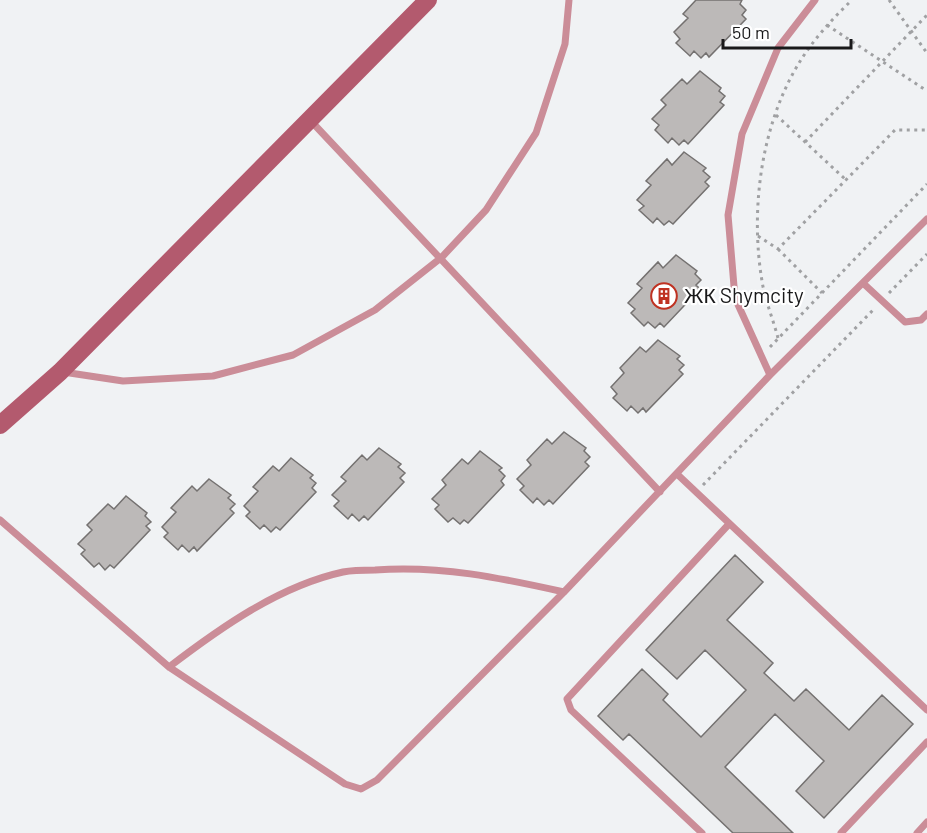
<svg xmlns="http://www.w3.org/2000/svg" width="927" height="833" font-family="Barlow,sans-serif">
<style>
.building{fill:#bcb9b8;stroke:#747170;stroke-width:1.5}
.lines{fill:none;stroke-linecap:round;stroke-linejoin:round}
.path{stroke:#a0a1a3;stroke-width:3;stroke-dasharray:3 4.5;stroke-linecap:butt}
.lane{stroke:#cb8d98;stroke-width:7}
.secondary{stroke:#b35a6e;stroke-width:18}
.labels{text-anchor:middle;stroke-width:4.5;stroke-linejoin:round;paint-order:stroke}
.poi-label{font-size:21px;fill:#19191a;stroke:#fff;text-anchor:start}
</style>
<rect width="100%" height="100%" fill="#f0f2f4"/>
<path class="building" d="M696,0H742L740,4L746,10L742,15L746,19L709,57L706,53L701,58L694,51L690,56L676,43L680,39L674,32L688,18L683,14Z
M700,71L721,88L719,91L725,96L720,102L724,105L688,144L684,140L679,145L672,138L668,143L655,130L659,125L652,119L666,105L661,100L682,79L687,84Z
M684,152L706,168L703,171L710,177L705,182L709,186L673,224L669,221L664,225L657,218L653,223L639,210L644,206L637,200L651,185L646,181L667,159L672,165Z
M676,255L697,271L695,274L701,280L696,285L700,289L664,327L660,323L655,328L648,322L644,326L631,313L635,309L628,303L642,288L637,284L658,262L663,268Z
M658,340L680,356L677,359L684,365L679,370L683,374L646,412L643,408L638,413L631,406L627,411L613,398L617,394L611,387L624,373L620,368L640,347L646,352Z
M564,432L586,448L584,451L590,457L585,462L589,466L553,504L549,500L544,505L537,498L533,503L520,490L524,486L517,479L531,465L527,460L547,439L552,444Z
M379,448L401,464L398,467L405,473L400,478L404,482L368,520L364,516L359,521L352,514L348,519L334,506L339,501L332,495L346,481L341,477L362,455L367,460Z
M480,451L502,468L499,470L505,476L501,481L504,485L468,523L464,520L460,524L453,518L448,522L435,509L439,505L432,499L446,485L442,480L462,459L468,464Z
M291,458L313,475L310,478L316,483L312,488L316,492L280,530L276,527L271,532L264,525L260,529L246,516L250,512L244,506L258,491L253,487L273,466L279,471Z
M209,479L231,495L228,498L235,504L230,509L234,513L197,551L194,547L189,552L182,545L178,550L164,537L168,533L162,527L176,512L171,508L192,486L197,491Z
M126,496L147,513L145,516L151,522L146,526L150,530L114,568L110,565L105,570L99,563L94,567L81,554L85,550L78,544L92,530L87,525L108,504L114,509Z
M735,555L763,582L727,620L773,663L764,673L794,701L806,689L849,730L882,695L913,724L824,818L796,791L824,761L775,714L725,767L793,833H733L629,734L623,740L598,716L642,669L668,694L663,700L701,737L746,690L705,650L677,679L646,650Z"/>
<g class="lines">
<path class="path" d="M889,0L927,53
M827,25L927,91
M776,115L845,179
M805,142L927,15
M758,236L778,249L895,130H927
M778,249L822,293
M889,293L927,254
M778,338C773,319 765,300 762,281C750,210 761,125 799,63C813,40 832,19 852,0
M770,347L927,184
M703,485L874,309"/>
<path class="lane" d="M310,120L660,492
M864,284L905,322L921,320L927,314
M63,372L123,381L213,376L293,355L375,310L442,257L486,210L536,133L565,44L569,0
M770,375L735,298L728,215L742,134L778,48L815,0
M677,474L927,710
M0,520L169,667L345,784L361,789L377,780L564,592L770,375L927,219
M169,667C220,628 279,586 343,572C353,570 365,570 375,570C440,565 501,578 564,592
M702,833L571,710L567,699L729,524
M841,833L927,742
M917,833L927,822"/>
<path class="secondary" d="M0,425L60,372L428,0"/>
</g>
<defs>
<g id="building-ring" transform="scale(1.35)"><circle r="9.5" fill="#fff" stroke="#bf3222" stroke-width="1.5"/><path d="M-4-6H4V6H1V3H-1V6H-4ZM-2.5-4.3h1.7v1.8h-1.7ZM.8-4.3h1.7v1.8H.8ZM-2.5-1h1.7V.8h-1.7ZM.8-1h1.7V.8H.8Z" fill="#bf3222"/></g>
</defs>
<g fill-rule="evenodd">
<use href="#building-ring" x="664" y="296"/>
</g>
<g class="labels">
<g class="poi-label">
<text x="684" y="303">ЖК Shymcity</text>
</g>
</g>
<path d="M723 39v9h128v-9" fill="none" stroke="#19191a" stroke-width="3"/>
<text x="732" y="39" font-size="18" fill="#19191a" stroke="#ffffff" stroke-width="4.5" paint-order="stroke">50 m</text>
</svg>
